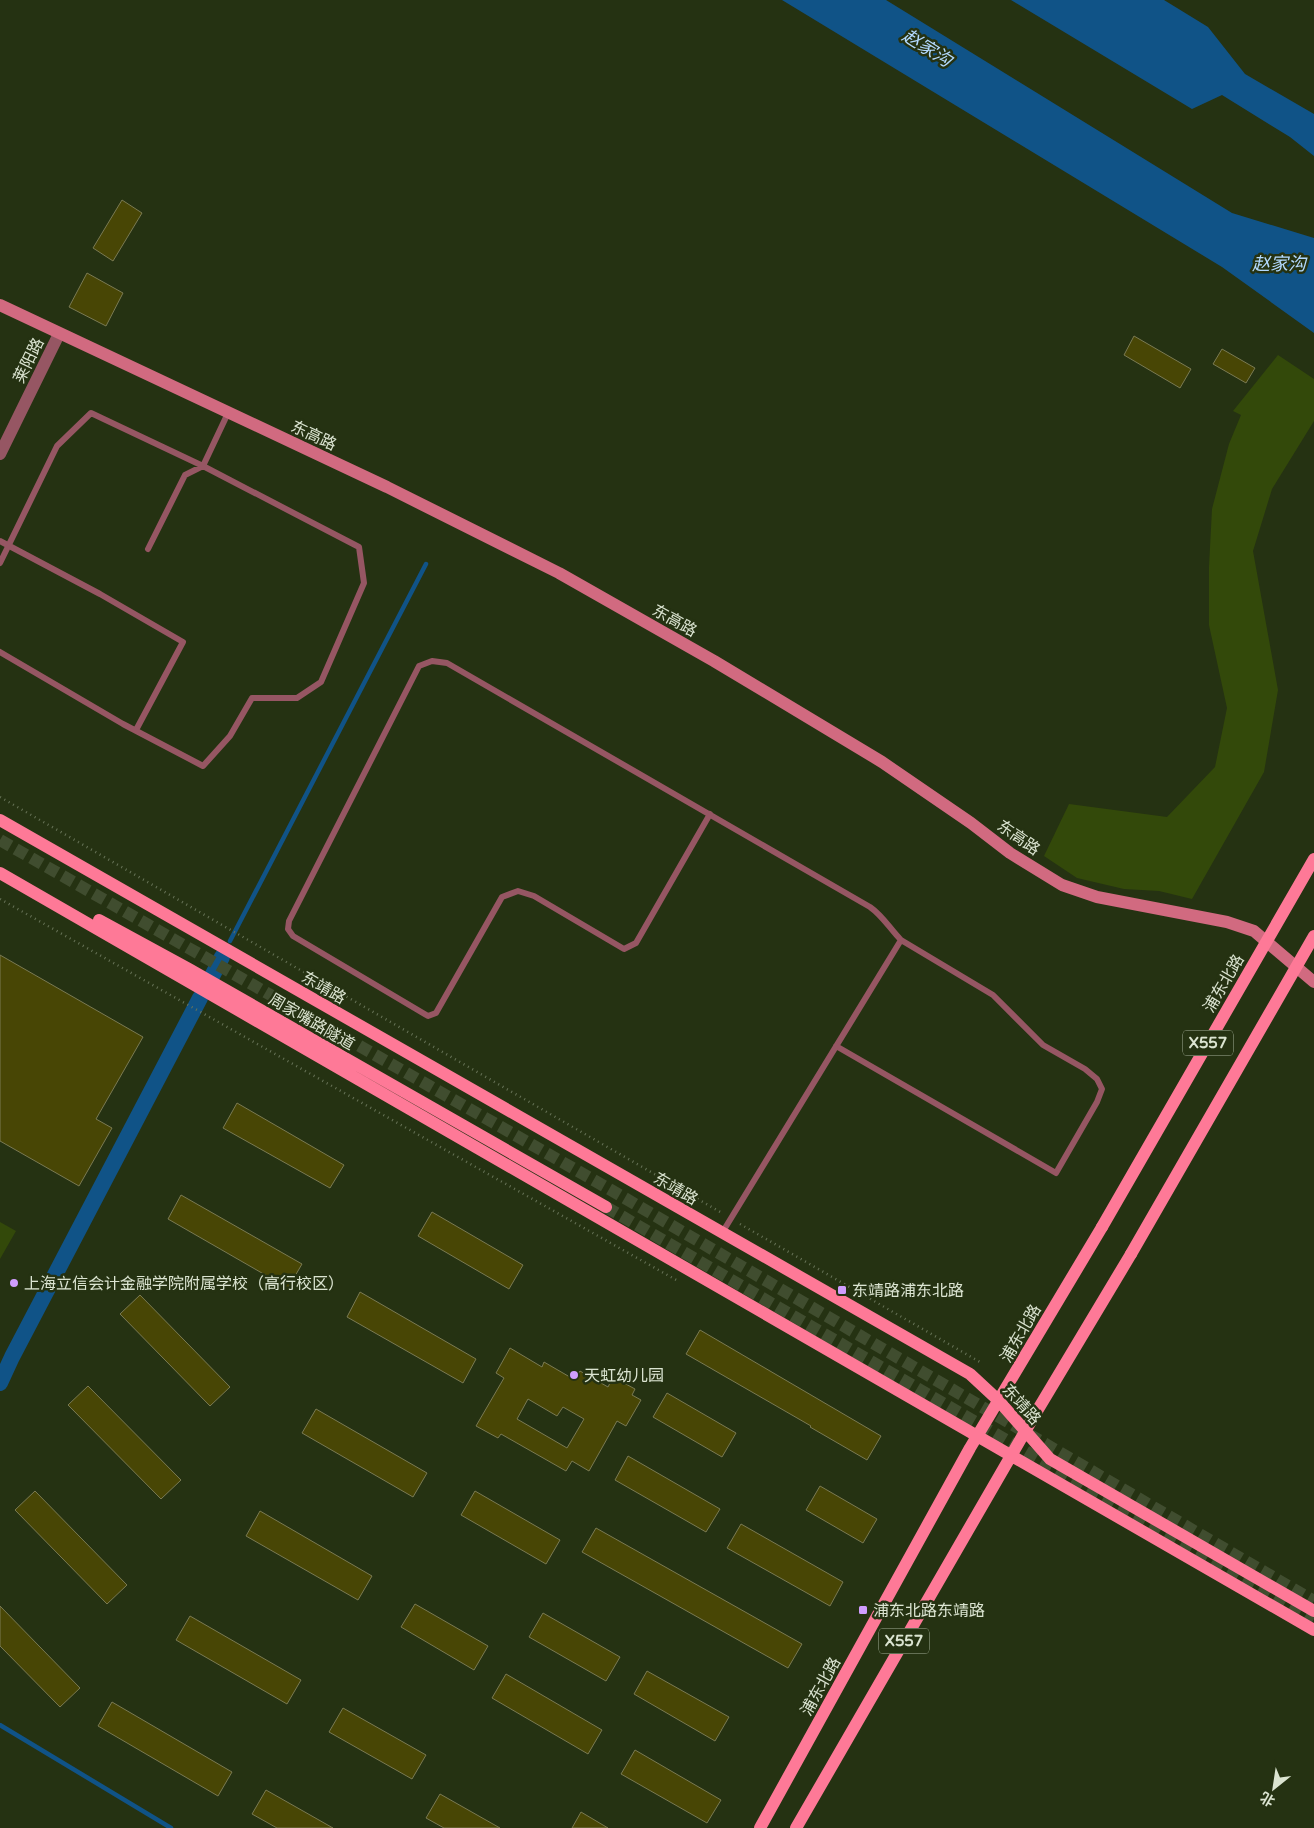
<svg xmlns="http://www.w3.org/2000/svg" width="1314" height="1828" font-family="'Varela Round','Noto Sans SC',sans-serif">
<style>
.green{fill:#33490a}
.water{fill:#105387}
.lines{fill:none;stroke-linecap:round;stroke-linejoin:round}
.stream{stroke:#105387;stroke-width:4.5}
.canal{stroke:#105387;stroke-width:16}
.building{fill:#484605;stroke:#7a7a53;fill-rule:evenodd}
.primary-tunnel{stroke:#404d2f;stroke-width:12;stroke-dasharray:12 6;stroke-linecap:butt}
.path{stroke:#687458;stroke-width:2.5;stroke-dasharray:1 4;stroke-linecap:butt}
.lane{stroke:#965663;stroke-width:6}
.street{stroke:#965663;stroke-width:12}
.secondary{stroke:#d16a80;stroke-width:12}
.primary{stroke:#fe7997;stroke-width:12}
.primary-bridge{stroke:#fe7997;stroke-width:12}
.poi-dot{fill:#d09dfe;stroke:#253212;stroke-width:2}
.labels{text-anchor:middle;stroke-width:5;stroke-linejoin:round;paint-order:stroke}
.shield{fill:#253212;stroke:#a4af98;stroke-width:1}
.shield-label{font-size:15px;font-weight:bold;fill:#dbe4d1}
.street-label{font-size:16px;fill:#dbe4d1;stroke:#253212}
.poi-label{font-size:16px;fill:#dbe4d1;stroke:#253212;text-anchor:start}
.water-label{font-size:18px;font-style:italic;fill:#b3d9fe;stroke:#253212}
</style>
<rect width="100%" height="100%" fill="#253212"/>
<path class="green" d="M1278,355L1314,379V421L1272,489L1253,551L1278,690L1264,772L1192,899L1159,891L1124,889L1077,878L1044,856L1069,804L1167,817L1215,767L1227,708L1209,625V567L1212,509L1229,444L1241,415L1233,411Z
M0,1222L16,1231L0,1259Z"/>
<path class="water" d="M782,0H886L1232,213L1314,238V333L1222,267Z
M1011,0H1164L1208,27L1245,74L1314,114V156L1290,137L1222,95L1192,109Z"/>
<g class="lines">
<path class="stream" d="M230,941L426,564
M222,957V956
M0,1725L171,1828"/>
<path class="canal" d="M209,982L222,957
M0,1383L12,1357L200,998"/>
</g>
<path class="building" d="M122,200L142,213L113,261L93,248Z
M87,273L123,293L106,326L69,307Z
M1134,336L1191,369L1180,388L1124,355Z
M1222,349L1255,368L1246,383L1213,364Z
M0,955L143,1037L96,1119L112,1128L79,1186L0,1141Z
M237,1103L344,1165L330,1188L223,1128Z
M181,1195L302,1264L288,1288L168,1219Z
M432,1212L523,1265L509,1289L418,1236Z
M360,1292L476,1359L463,1383L347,1317Z
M140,1295L230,1387L210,1406L120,1314Z
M700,1330L881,1436L867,1460L810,1427L811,1426L686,1354Z
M510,1348L542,1367L544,1362L575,1380L580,1371L608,1387L613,1377L635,1389L632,1395L641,1400L626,1426L617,1421L589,1471L572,1461L566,1471L501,1434L498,1438L476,1426L504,1378L496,1373ZM528,1399L557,1416L563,1407L584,1419L567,1448L517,1419Z
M88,1386L181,1480L161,1499L68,1405Z
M667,1393L736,1433L722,1457L653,1417Z
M316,1409L427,1473L413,1497L302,1433Z
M628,1456L720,1509L706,1532L615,1480Z
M820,1486L877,1519L863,1543L806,1510Z
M35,1491L127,1585L107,1604L15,1510Z
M475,1491L560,1540L546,1564L461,1515Z
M260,1511L372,1576L358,1600L246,1536Z
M741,1524L843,1582L830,1606L727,1548Z
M596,1528L802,1644L788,1668L582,1552Z
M415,1604L488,1646L474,1670L401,1627Z
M0,1606L80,1688L60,1707L0,1646Z
M543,1613L620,1657L606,1681L529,1637Z
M190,1616L301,1680L287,1704L176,1640Z
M647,1671L729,1717L715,1741L634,1694Z
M506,1674L602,1730L588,1754L492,1698Z
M112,1702L232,1772L218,1796L98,1726Z
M343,1708L426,1755L412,1779L329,1732Z
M635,1750L721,1800L707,1823L621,1774Z
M266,1790L333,1828H277L252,1814Z
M440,1794L500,1828H444L426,1818Z
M581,1812L608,1828H572Z"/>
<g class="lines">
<path class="primary-tunnel" d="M0,840L611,1190L1314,1601
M606,1207L1314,1619"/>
<path class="path" d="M0,797L722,1213
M0,899L678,1281
M740,1224L980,1362
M1016,1397L1024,1406"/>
<path class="lane" d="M0,541L100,594L183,642L136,730
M148,549L185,475L203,466L228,413
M0,563L57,446L91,413L203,466L359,547L364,583L321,682L297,698H252L230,736L203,766L123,724L0,652
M710,814L636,943L624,949L534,896L518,891L502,897L436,1013L428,1016L293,936L288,929L289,921L419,666L432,661L447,663L870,907C883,916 890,929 901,940L993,995L1043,1045L1085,1069L1097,1079L1102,1089L1097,1102L1056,1173L836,1046
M722,1233L901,940"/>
<path class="street" d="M0,454L59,334"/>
<path class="secondary" d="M0,305L387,487L559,573L714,661L882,762L971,823L1010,853L1062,885L1097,897L1227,922L1254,931L1314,982"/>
<path class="primary" d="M0,820L970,1374L998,1400L1050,1459L1314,1611
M0,873L1314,1630
M99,920L189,969L606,1207
M760,1828L970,1448L1102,1227
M796,1828L1034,1416L1131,1254"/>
<path class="primary-bridge" d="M1102,1227L1314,859
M1131,1254L1314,936"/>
</g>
<g class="poi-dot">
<circle cx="14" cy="1283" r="5"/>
<rect x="837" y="1285" width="10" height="10" rx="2.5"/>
<circle cx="574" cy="1375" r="5"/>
<rect x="858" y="1605" width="10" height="10" rx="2.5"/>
</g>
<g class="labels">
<g class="shield">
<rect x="1183" y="1030.5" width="50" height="25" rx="4"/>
<rect x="879" y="1628.5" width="50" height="25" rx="4"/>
</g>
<g class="shield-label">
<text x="1208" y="1048">X557</text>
<text x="904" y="1646">X557</text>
</g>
<g class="street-label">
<text transform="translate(28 360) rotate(-64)" y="6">莱阳路</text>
<text transform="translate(314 435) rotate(25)" y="6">东高路</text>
<text transform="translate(675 620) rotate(29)" y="6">东高路</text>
<text transform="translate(1019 837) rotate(35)" y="6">东高路</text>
<text transform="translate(1223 983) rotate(-60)" y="6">浦东北路</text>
<text transform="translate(324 987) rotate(30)" y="6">东靖路</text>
<text transform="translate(312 1021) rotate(30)" y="6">周家嘴路隧道</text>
<text transform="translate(676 1188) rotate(30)" y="6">东靖路</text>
<text transform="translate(1020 1333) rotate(-60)" y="6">浦东北路</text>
<text transform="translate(1022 1404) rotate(48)" y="6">东靖路</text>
<text transform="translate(820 1686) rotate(-61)" y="6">浦东北路</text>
</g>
<g class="poi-label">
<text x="24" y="1289">上海立信会计金融学院附属学校（高行校区）</text>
<text x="852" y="1296">东靖路浦东北路</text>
<text x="584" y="1381">天虹幼儿园</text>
<text x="873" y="1616">浦东北路东靖路</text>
</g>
<g class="water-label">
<text transform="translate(927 48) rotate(32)" y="6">赵家沟</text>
<text x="1279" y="270">赵家沟</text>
</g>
</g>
<g transform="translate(1274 1788) rotate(210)" stroke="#253212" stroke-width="4" paint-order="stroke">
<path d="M0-4L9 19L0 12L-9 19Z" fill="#dbe4d1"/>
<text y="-8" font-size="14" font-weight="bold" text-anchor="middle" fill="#dbe4d1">北</text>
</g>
</svg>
